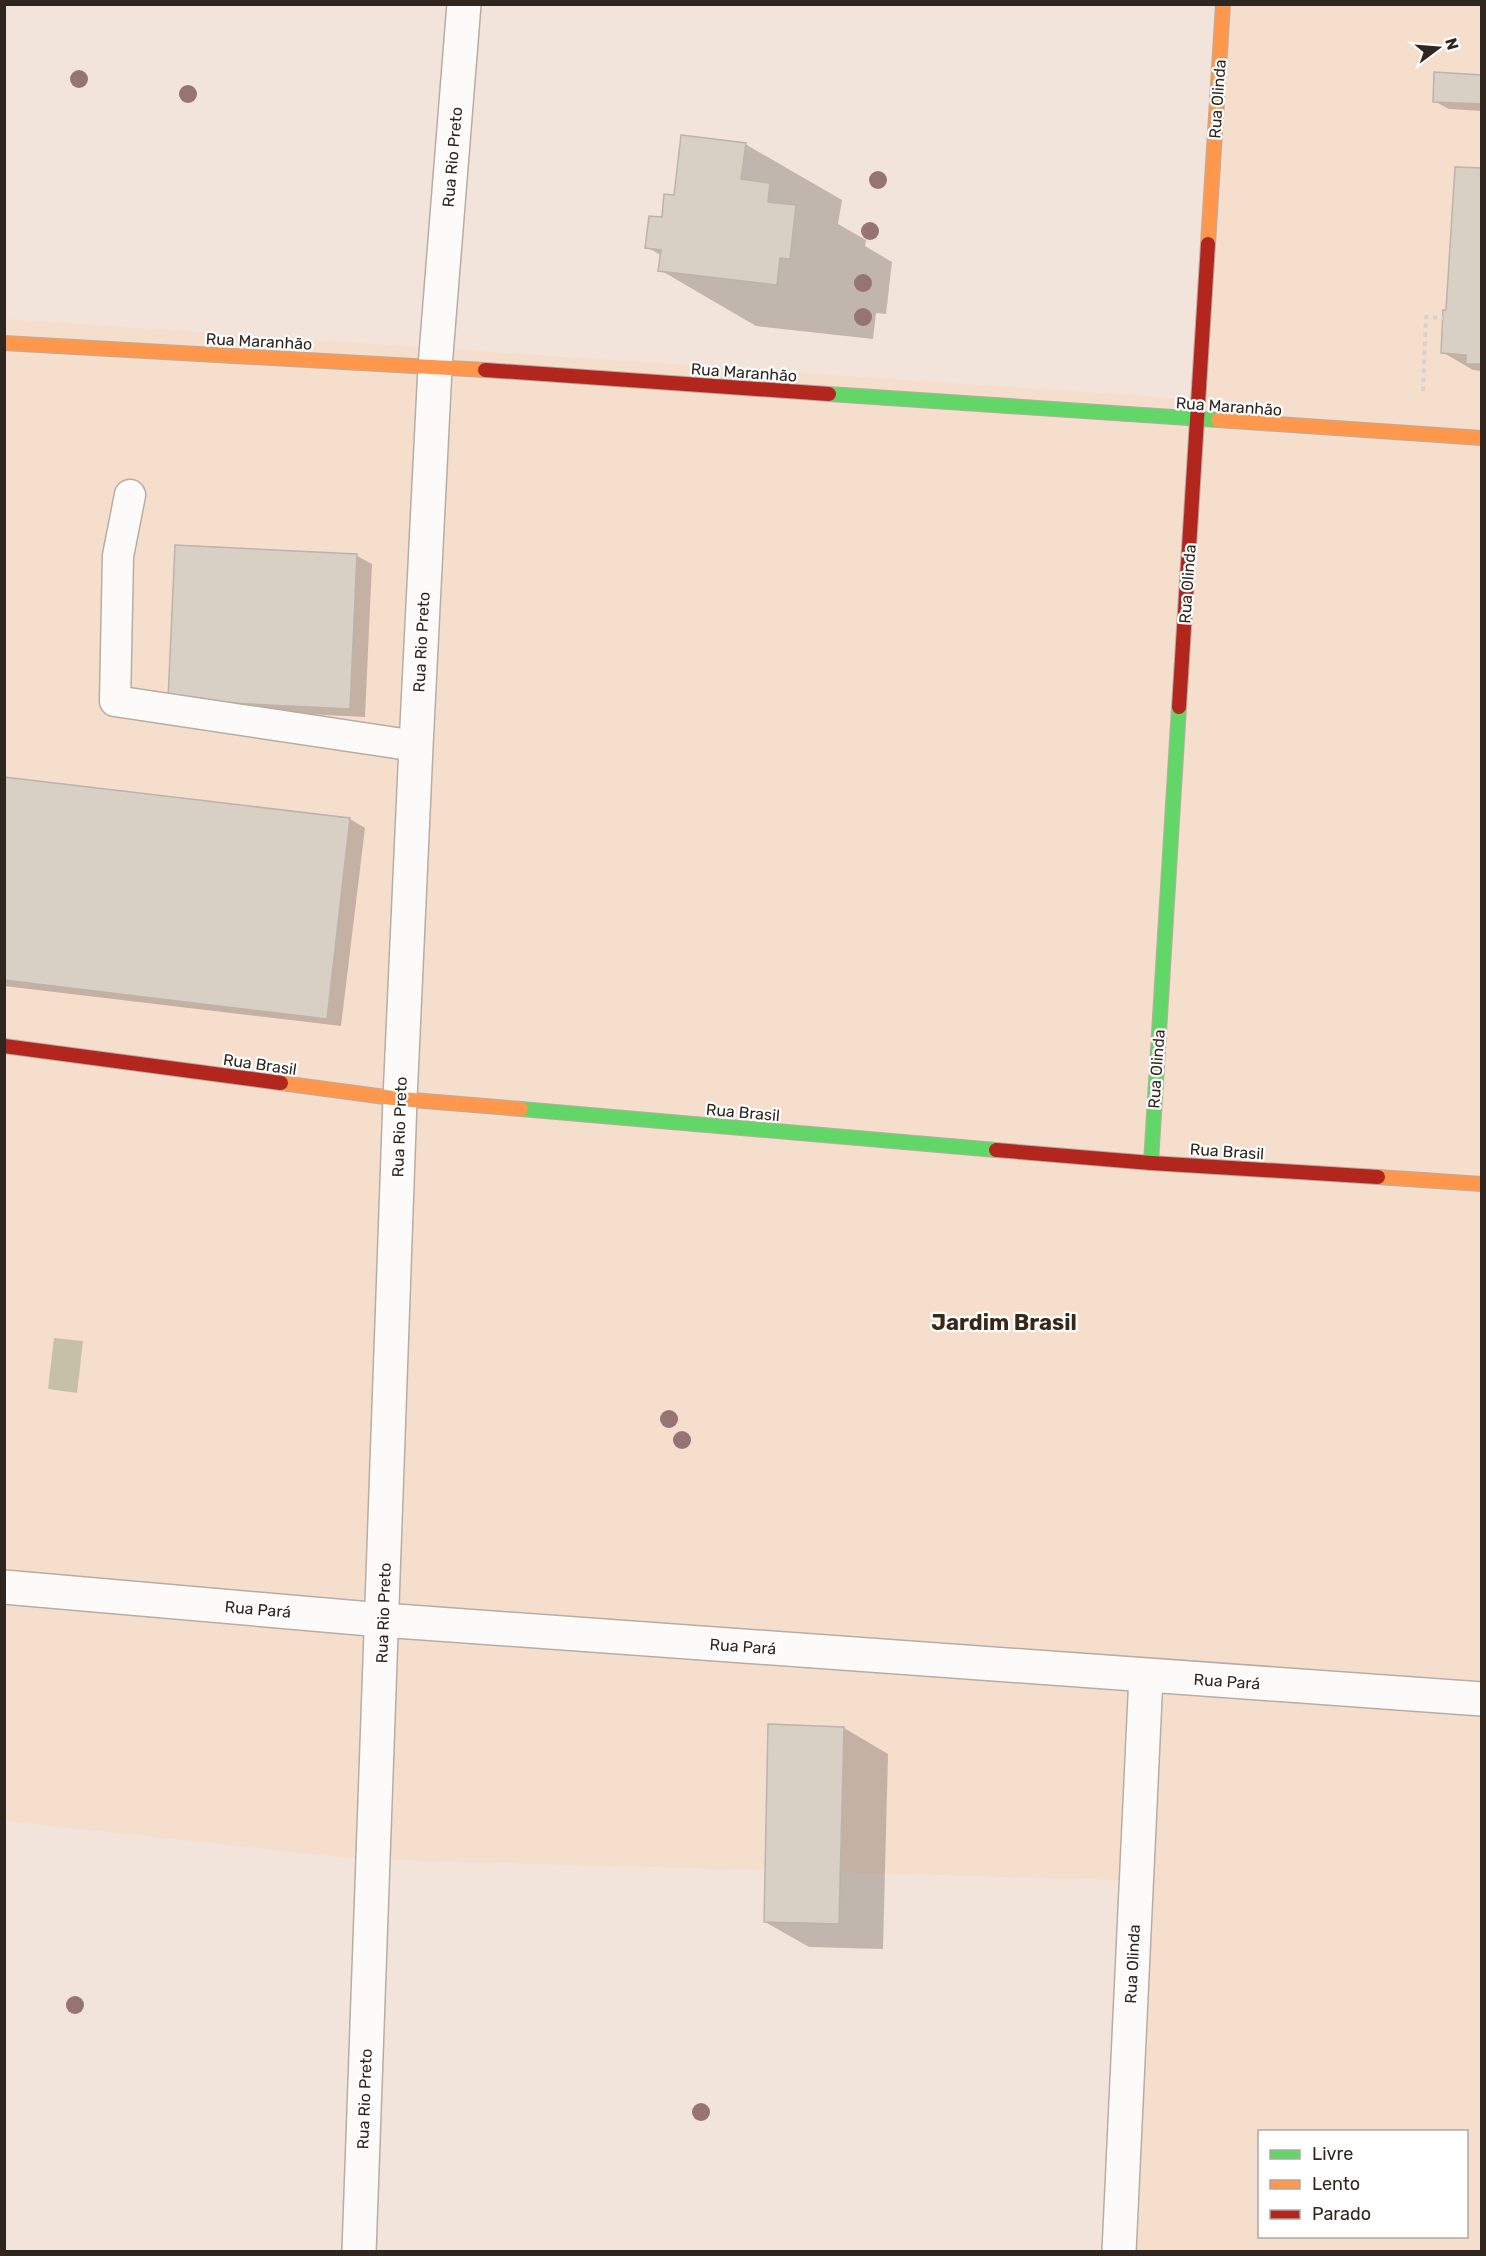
<svg xmlns="http://www.w3.org/2000/svg" width="1486" height="2256" font-family="Rubik,sans-serif">
<style>
.built{fill:#f6decd;fill-rule:evenodd}
.water{fill:#c5c0a6}
.shadow{fill:#0003}
.building{fill:#d8cfc5;stroke:#bcb3aa;stroke-width:1.5}
.lines{fill:none;stroke-linecap:round;stroke-linejoin:round}
.lane-casing{stroke:#b7ada5;stroke-width:33}
.street-casing{stroke:#b7ada5;stroke-width:36}
.fast-casing{stroke:#b7ada5;stroke-width:16}
.slow-casing{stroke:#b7ada5;stroke-width:16}
.jam-casing{stroke:#b7ada5;stroke-width:16}
.path{stroke:#d7d2cf;stroke-width:4;stroke-dasharray:4.5 4.5;stroke-linecap:butt}
.lane{stroke:#fdfbf9;stroke-width:30}
.street{stroke:#fdfbf9;stroke-width:33}
.fast{stroke:#63d668;stroke-width:14}
.slow{stroke:#ff974d;stroke-width:14}
.jam{stroke:#b3261e;stroke-width:14}
.tree{fill:#967474}
.labels{text-anchor:middle;stroke-width:4.5;stroke-linejoin:round;paint-order:stroke}
.street-label{font-size:16px;fill:#2f261f;stroke:#fff}
.district-label{font-size:22px;font-weight:bold;fill:#392718;stroke:#fff}
</style>
<rect width="100%" height="100%" fill="#f2e4da"/>
<path class="built" d="M1216,5H1481V2251H1132L1151,1881L358,1859L5,1821L4,319L1190,399ZM1260,2132H1466V2236H1260Z"/>
<path class="water" d="M54,1338L83,1341L77,1393L48,1389Z"/>
<path class="shadow" d="M1482,76V111L1449,109L1434,101Z
M745,144L842,200L838,224L866,240L865,246L892,262L886,314L876,313L873,339L756,326L660,270L662,256L647,247L676,197Z
M1482,170V371L1473,370L1442,352L1447,312Z
M177,546L357,556L372,564L365,717L184,708Z
M4,778L350,819L365,828L341,1026L4,986Z
M844,1728L888,1754L883,1949L809,1947L765,1922Z"/>
<path class="building" d="M1434,72L1482,75V104L1433,102Z
M681,135L746,143L741,179L770,183L768,202L796,205L790,259L780,258L777,285L658,271L661,250L645,248L649,216L662,217L664,194L674,195Z
M1455,167L1482,168V364H1466V355L1441,353L1443,310H1446Z
M175,545L357,554L350,709L168,700Z
M4,777L350,818L327,1019L4,980Z
M768,1724L844,1727L839,1924L764,1922Z"/>
<g class="lines">
<g class="lane-casing">
<path id="lane" d="M130,495L118,556L115,701L416,746"/>
</g>
<g class="street-casing">
<path id="street" d="M4,1587L382,1620L1482,1699
M359,2252L400,1099L416,746L435,367L464,4
M1119,2252L1146,1676"/>
</g>
<g class="fast-casing">
<path id="fast" d="M829,394L1218,420
M521,1109L996,1150
M1151,1163L1179,707"/>
</g>
<g class="slow-casing">
<path id="slow" d="M1208,244L1223,4
M4,343L485,370
M1218,420L1482,438
M281,1083L400,1099L521,1109
M1378,1177L1482,1184"/>
</g>
<g class="jam-casing">
<path id="jam" d="M485,370L829,394
M1179,707L1208,244
M4,1046L281,1083
M996,1150L1151,1163L1378,1177"/>
</g>
<path class="path" d="M1423,391L1426,317L1443,318"/>
<use href="#lane" class="lane"/>
<use href="#street" class="street"/>
<use href="#fast" class="fast"/>
<use href="#slow" class="slow"/>
<use href="#jam" class="jam"/>
</g>
<g class="tree">
<circle cx="79" cy="79" r="9"/>
<circle cx="188" cy="94" r="9"/>
<circle cx="878" cy="180" r="9"/>
<circle cx="870" cy="231" r="9"/>
<circle cx="863" cy="283" r="9"/>
<circle cx="863" cy="317" r="9"/>
<circle cx="669" cy="1419" r="9"/>
<circle cx="682" cy="1440" r="9"/>
<circle cx="75" cy="2005" r="9"/>
<circle cx="701" cy="2112" r="9"/>
</g>
<g class="labels">
<g class="street-label">
<text transform="translate(1217 99) rotate(-86)" y="6">Rua Olinda</text>
<text transform="translate(452 157) rotate(-85)" y="6">Rua Rio Preto</text>
<text transform="translate(259 341) rotate(3)" y="6">Rua Maranhão</text>
<text transform="translate(744 372) rotate(4)" y="6">Rua Maranhão</text>
<text transform="translate(1229 406) rotate(4)" y="6">Rua Maranhão</text>
<text transform="translate(1187 584) rotate(-86)" y="6">Rua Olinda</text>
<text transform="translate(421 642) rotate(-87)" y="6">Rua Rio Preto</text>
<text transform="translate(260 1064) rotate(8)" y="6">Rua Brasil</text>
<text transform="translate(1156 1069) rotate(-86)" y="6">Rua Olinda</text>
<text transform="translate(743 1112) rotate(5)" y="6">Rua Brasil</text>
<text transform="translate(399 1127) rotate(-88)" y="6">Rua Rio Preto</text>
<text transform="translate(1227 1151) rotate(4)" y="6">Rua Brasil</text>
<text transform="translate(258 1609) rotate(5)" y="6">Rua Pará</text>
<text transform="translate(383 1613) rotate(-88)" y="6">Rua Rio Preto</text>
<text transform="translate(743 1646) rotate(4)" y="6">Rua Pará</text>
<text transform="translate(1227 1681) rotate(4)" y="6">Rua Pará</text>
<text transform="translate(1132 1964) rotate(-87)" y="6">Rua Olinda</text>
<text transform="translate(364 2099) rotate(-88)" y="6">Rua Rio Preto</text>
</g>
<g class="district-label">
<text x="1004" y="1330">Jardim Brasil</text>
</g>
</g>
<rect width="1486" height="2256" fill="none" stroke="#2f261f" stroke-width="12"/>
<rect x="1258" y="2130" width="210" height="108" fill="#ffffff" stroke="#aca8a5" stroke-width="1.5"/>
<rect x="1270" y="2150" width="30" height="9" fill="#63d668" stroke="#aca8a5" stroke-width="1.5"/>
<text x="1312" y="2160" font-size="18" fill="#2f261f">Livre</text>
<rect x="1270" y="2180" width="30" height="9" fill="#ff974d" stroke="#aca8a5" stroke-width="1.5"/>
<text x="1312" y="2190" font-size="18" fill="#2f261f">Lento</text>
<rect x="1270" y="2210" width="30" height="9" fill="#b3261e" stroke="#aca8a5" stroke-width="1.5"/>
<text x="1312" y="2220" font-size="18" fill="#2f261f">Parado</text>
<g transform="translate(1438 48) rotate(74)" stroke="#ffffff" stroke-width="4.5" paint-order="stroke">
<path d="M0-4.5L10 22L0 15L-10 22Z" fill="#2f261f"/>
<text y="-9" font-size="16" font-weight="bold" text-anchor="middle" fill="#2f261f">N</text>
</g>
</svg>
